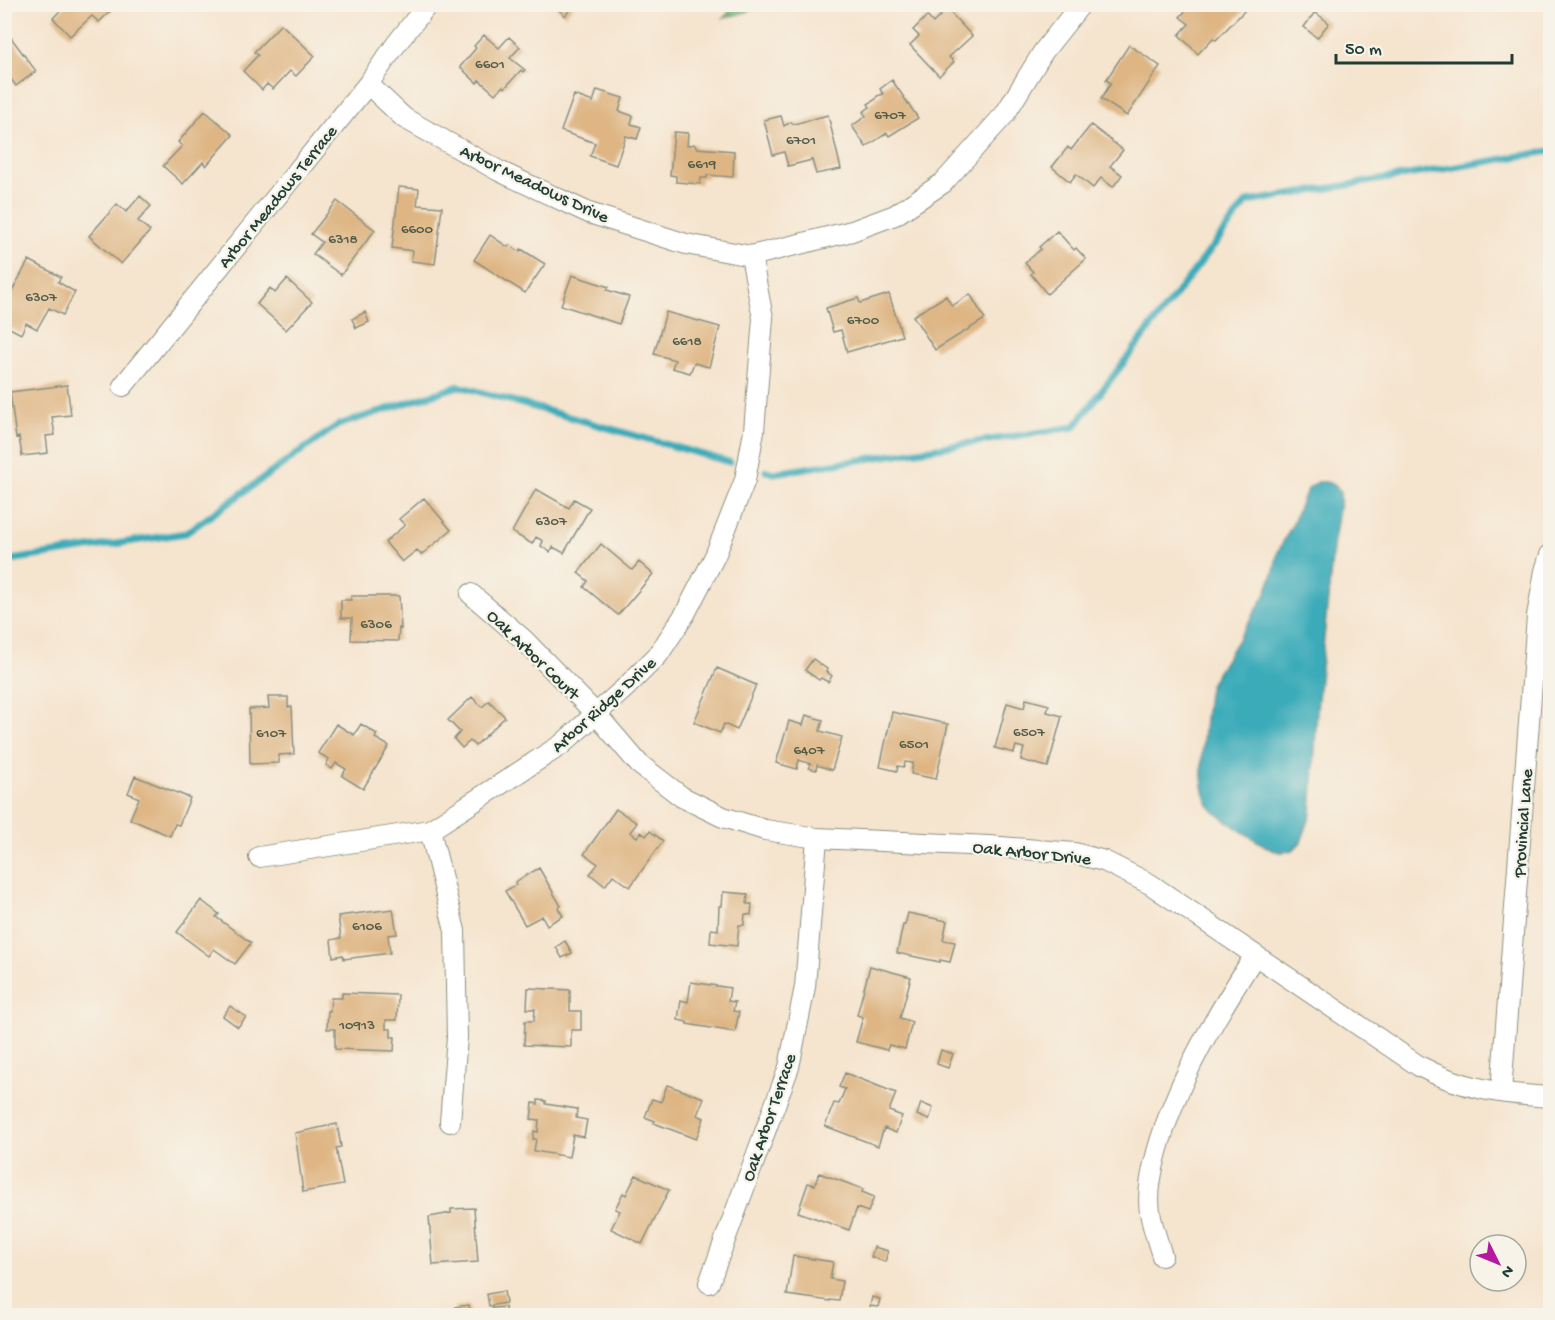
<svg xmlns="http://www.w3.org/2000/svg" width="1555" height="1320" font-family="'Gochi Hand',sans-serif">
<style>
.forest{fill:#7ebc7b;stroke:#4e7c58;stroke-width:1.5}
.water{fill:#3babb9;stroke:#2d7476;stroke-width:1.5}
.lines{fill:none;stroke-linecap:round;stroke-linejoin:round}
.stream{stroke:#3babb9;stroke-width:7}
.building{fill:#deb583}
.minor-casing{stroke:#8a9081;stroke-width:22}
.minor{stroke:#fff;stroke-width:20}
.labels{text-anchor:middle;stroke-width:4.5;stroke-linejoin:round;paint-order:stroke}
.number-label{font-size:15px;fill:#4f5b48}
.street-label{font-size:18px;fill:#1f3d34;stroke:#f7f3e8}
</style>
<rect width="100%" height="100%" fill="#f7f3e8"/>
<filter id="ink" filterUnits="userSpaceOnUse"><feTurbulence type="fractalNoise" baseFrequency=".0167" numOctaves="2"/><feDisplacementMap in="SourceGraphic" scale="12" xChannelSelector="R" yChannelSelector="G"/><feConvolveMatrix kernelMatrix="1 2 1 2 8 2 1 2 1" color-interpolation-filters="sRGB"/></filter>
<filter id="wash" filterUnits="userSpaceOnUse"><feTurbulence type="fractalNoise" baseFrequency=".008" numOctaves="4" result="noise"/><feDisplacementMap in="SourceGraphic" scale="24" xChannelSelector="R" yChannelSelector="G"/><feGaussianBlur stdDeviation="1.35" result="paint"/><feColorMatrix in="noise" values="0 0 0 0 0 0 0 0 0 0 0 0 0 0 0 0 0 1.4 0 .05"/><feComposite in="paint" operator="in"/></filter>
<g filter="url(#wash)">
<rect width="100%" height="100%" fill="#f5e4ce"/>
<path class="forest" d="M736,4H770V5L724,18Z"/>
<path class="water" d="M1318,482H1327L1335,486L1340,492V503L1333,547L1317,709L1311,814L1301,842L1293,850L1282,852L1272,850C1253,838 1231,826 1214,811C1192,791 1206,721 1208,693L1211,683L1265,596L1274,571L1278,552L1293,523L1302,500L1309,488Z"/>
<g class="lines">
<path class="stream" d="M766,471L774,473L1074,427L1247,202L1550,151
M4,561L186,533L338,425L459,386L729,462"/>
</g>
<g id="blocks">
<path class="building" d="M67,4H118L99,22L92,16L70,36L53,18Z
M553,4H575L565,16Z
M1192,4H1245L1248,7L1216,40L1213,38L1198,54L1179,35L1189,24L1180,17Z
M947,9L972,36L949,57L954,62L939,76L910,45L919,36L913,30L927,16L933,23Z
M1315,12L1329,23L1317,38L1304,27Z
M281,24L315,56L296,76L290,71L273,89L267,84L262,90L243,71L258,55L254,52Z
M9,35L36,71L16,86L7,74L4,76V38Z
M484,35L499,48L509,37L520,47L510,58L525,70L523,72L521,70L505,88L503,86L495,94L479,80L477,83L460,67L476,48L474,46Z
M1129,45L1160,66L1127,116L1101,99L1111,83L1106,80Z
M892,80L918,118L889,136L887,133L866,147L852,126L866,116L863,112L870,107L868,104L876,99L877,96L883,94L880,89Z
M597,90L623,98L619,111L633,116L631,124L641,127L637,139L626,136L616,165L590,156L595,143L561,131L574,95L593,102Z
M205,111L233,135L206,166L203,162L183,184L163,166L182,146L178,142Z
M828,115L841,169L816,174L812,160L788,166L784,152L773,155L764,120L781,116L784,126L791,122L794,124Z
M1091,125L1123,150L1110,166L1122,175L1113,187L1101,178L1093,188L1076,174L1070,182L1052,167L1068,147L1071,150Z
M674,132L688,133L687,146L694,144L697,148L734,151L733,177L707,175V178H701L700,184L676,182V176L670,175Z
M399,187L419,189L417,205L442,207L435,264L411,261L413,251L392,248Z
M140,196L151,206L138,221L150,231L121,264L89,236L117,204L126,212Z
M337,201L375,230L341,275L313,254L322,242L311,234Z
M1057,231L1074,250L1076,248L1086,259L1047,294L1031,274L1033,272L1025,263L1041,249L1039,247Z
M490,235L508,247L510,245L520,252L521,249L545,264L525,293L474,260Z
M29,260L61,277L58,282L75,292L63,315L49,308L37,329L26,323L21,334L4,325V315L12,302L7,300Z
M572,275L609,287L607,290L629,297L619,324L561,305Z
M287,279L312,302L286,330L257,304L270,288L275,293Z
M889,294L902,336L847,352L841,330L833,332L826,308L858,298L860,303Z
M970,294L985,319L935,350L913,316L946,296L952,306Z
M365,312L369,322L356,328L352,319Z
M666,312L720,327L709,367L694,363L690,373L672,368L675,360L654,354Z
M67,385L71,415L52,417L55,435L46,436L48,453L22,456L19,437L16,438L10,392Z
M536,489L569,508L574,499L590,508L564,553L553,547L550,552L541,546L543,541L536,537L532,544L512,532Z
M424,498L451,530L421,555L417,550L402,562L385,542L405,525L399,519Z
M601,544L632,570L639,562L653,574L618,615L584,587L588,581L578,573Z
M351,596H399L401,629L399,628L398,641L351,640L352,618H341V600H351Z
M813,659L827,669L826,671L832,676L828,682L821,678L819,680L805,670Z
M717,668L756,685L737,730L724,724L720,733L694,722Z
M268,697H288V707H292L294,754L279,755V763L250,764L249,709L269,708Z
M472,697L482,707L489,701L505,717L475,746L470,741L462,748L454,739L460,732L448,720Z
M1026,699L1049,705L1047,712L1062,716L1048,767L1021,760L1024,748L1016,746L1014,753L995,748L1007,703L1024,708Z
M892,712L948,724L936,779L911,774L913,763L905,762L904,767L898,766L897,771L880,767Z
M806,715L823,720L820,731L842,737L832,770L817,765L816,770L809,768L811,764L799,760L797,769L776,763L789,721L803,725Z
M336,724L354,735L361,724L377,734L375,738L389,746L363,789L342,776L346,769L336,763L332,769L326,765L329,759L318,753Z
M135,776L190,798L179,825L175,824L170,836L130,819L139,798L128,793Z
M616,809L637,823L630,832L637,837L641,832L646,836L650,831L663,841L630,887L613,875L605,886L590,874L598,864L584,854Z
M539,868L561,906L558,908L563,916L547,925L542,916L525,925L505,891L516,885L515,882Z
M723,892L748,894L747,904H752L751,915L745,914L744,925H739L737,946L710,943L711,929L718,930L719,906H722Z
M201,900L219,914L216,917L251,943L235,964L214,949L209,956L177,932Z
M393,909L397,934L388,935L390,953L344,959L343,955L333,957L331,940L341,938L338,916Z
M908,913L947,921L943,940L955,942L950,962L940,960V962L897,953L903,925H905Z
M565,941L572,953L562,958L556,947Z
M870,966L911,977L900,1018L912,1022L905,1049L889,1045L887,1050L856,1042L863,1017L857,1015Z
M691,982L730,988L728,1001L735,1002L733,1011L739,1012L735,1032L687,1024V1022L678,1020L681,1000L688,1002Z
M528,988L570,990V1011H581V1030H571V1047L524,1045L525,1021H534L535,1009H527Z
M342,993L398,995L397,1020H386V1029H391V1037H395L394,1051L335,1049V1029H327L328,1011H330L331,998H342Z
M230,1006L246,1017L238,1027L223,1016Z
M941,1050L953,1054L948,1068L937,1064Z
M845,1073L896,1093L889,1111L902,1116L896,1133L884,1128L878,1146L825,1126L834,1103L839,1104L845,1089L839,1087Z
M667,1085L704,1098L697,1115L704,1118L696,1139L654,1123L655,1121L645,1117L652,1099L661,1102Z
M538,1100L546,1101V1104L577,1109L576,1118L587,1120L584,1137L573,1135L569,1157L534,1151L536,1139H533L534,1131L538,1132L539,1120L531,1119L533,1103L538,1104Z
M921,1103L933,1108L929,1120L917,1115Z
M337,1124L341,1147L336,1148L343,1185L303,1192L295,1133Z
M819,1173L863,1189L862,1192L874,1197L868,1212L857,1208L849,1230L798,1212L808,1183L815,1185Z
M636,1175L669,1190L642,1244L611,1229L620,1211L615,1209L623,1193L626,1195Z
M474,1208L478,1262L433,1265L429,1217L451,1213V1209Z
M874,1247L888,1251L885,1262L871,1257Z
M793,1256L833,1262L830,1279L842,1281L839,1301L830,1300V1301L787,1295Z
M504,1291L506,1303L489,1306L487,1294Z
M872,1297L880,1299L878,1307L870,1306Z
M469,1305L471,1316H456L455,1307Z
M505,1307L506,1316H492V1308Z"/>
</g>
</g>
<g filter="url(#ink)">
<use href="#blocks" fill-opacity="0" stroke="#8a9081" stroke-width="1.5"/>
<g class="lines">
<g class="minor-casing">
<path id="minor" d="M368,84L404,118L499,171L589,213L686,244L751,256L852,231L895,215L943,183L1005,114L1043,52L1081,4
M123,386L368,84L397,43L428,4
M471,594L523,639L596,714L639,764L682,797L723,817L765,830L817,838L989,846L1074,853L1104,861L1150,884L1419,1066C1462,1089 1502,1094 1550,1097
M430,830L455,931L457,1037L450,1122
M259,857L430,830L561,745L625,688L658,655L685,614L715,556L745,480L754,431L763,318L751,256
M1501,1092L1537,616L1545,571L1550,555
M1162,1256C1158,1242 1152,1226 1150,1212C1147,1192 1152,1171 1157,1152C1177,1080 1215,1018 1255,955
M709,1283L789,1067L805,987L817,838"/>
</g>
<use href="#minor" class="minor"/>
</g>
</g>
<g class="labels">
<g class="number-label">
<text x="490" y="68">6601</text>
<text x="890" y="119">6707</text>
<text x="801" y="144">6701</text>
<text x="702" y="168">6619</text>
<text x="417" y="233">6600</text>
<text x="343" y="243">6318</text>
<text x="41" y="301">6307</text>
<text x="863" y="324">6700</text>
<text x="687" y="345">6618</text>
<text x="551" y="525">6307</text>
<text x="376" y="628">6306</text>
<text x="1029" y="736">6507</text>
<text x="271" y="737">6107</text>
<text x="914" y="748">6501</text>
<text x="809" y="754">6407</text>
<text x="367" y="930">6106</text>
<text x="357" y="1029">10913</text>
</g>
<g class="street-label">
<text transform="translate(535 183) rotate(25)" y="6">Arbor Meadows Drive</text>
<text transform="translate(277 196) rotate(-51)" y="6">Arbor Meadows Terrace</text>
<text transform="translate(534 654) rotate(44)" y="6">Oak Arbor Court</text>
<text transform="translate(603 704) rotate(-42)" y="6">Arbor Ridge Drive</text>
<text transform="translate(1522 823) rotate(-86)" y="6">Provincial Lane</text>
<text transform="translate(1032 852) rotate(6)" y="6">Oak Arbor Drive</text>
<text transform="translate(768 1117) rotate(-71)" y="6">Oak Arbor Terrace</text>
</g>
</g>
<rect width="1555" height="1320" fill="none" stroke="#f7f3e8" stroke-width="24"/>
<g transform="translate(1498 1263) rotate(133)"><circle r="28" fill="#f7f3e8" stroke="#a1aaa0" stroke-width="1.5"/>
<path d="M0-4.5L10 22L0 15L-10 22Z" fill="#b5179e"/>
<text y="-9" font-size="16" font-weight="bold" text-anchor="middle" fill="#1f3d34">N</text>
</g>
<path d="M1336 54v9h176v-9" fill="none" stroke="#1f3d34" stroke-width="3"/>
<text x="1345" y="54" font-size="18" fill="#1f3d34" stroke="#f7f3e8" stroke-width="4.5" paint-order="stroke">50 m</text>
</svg>
